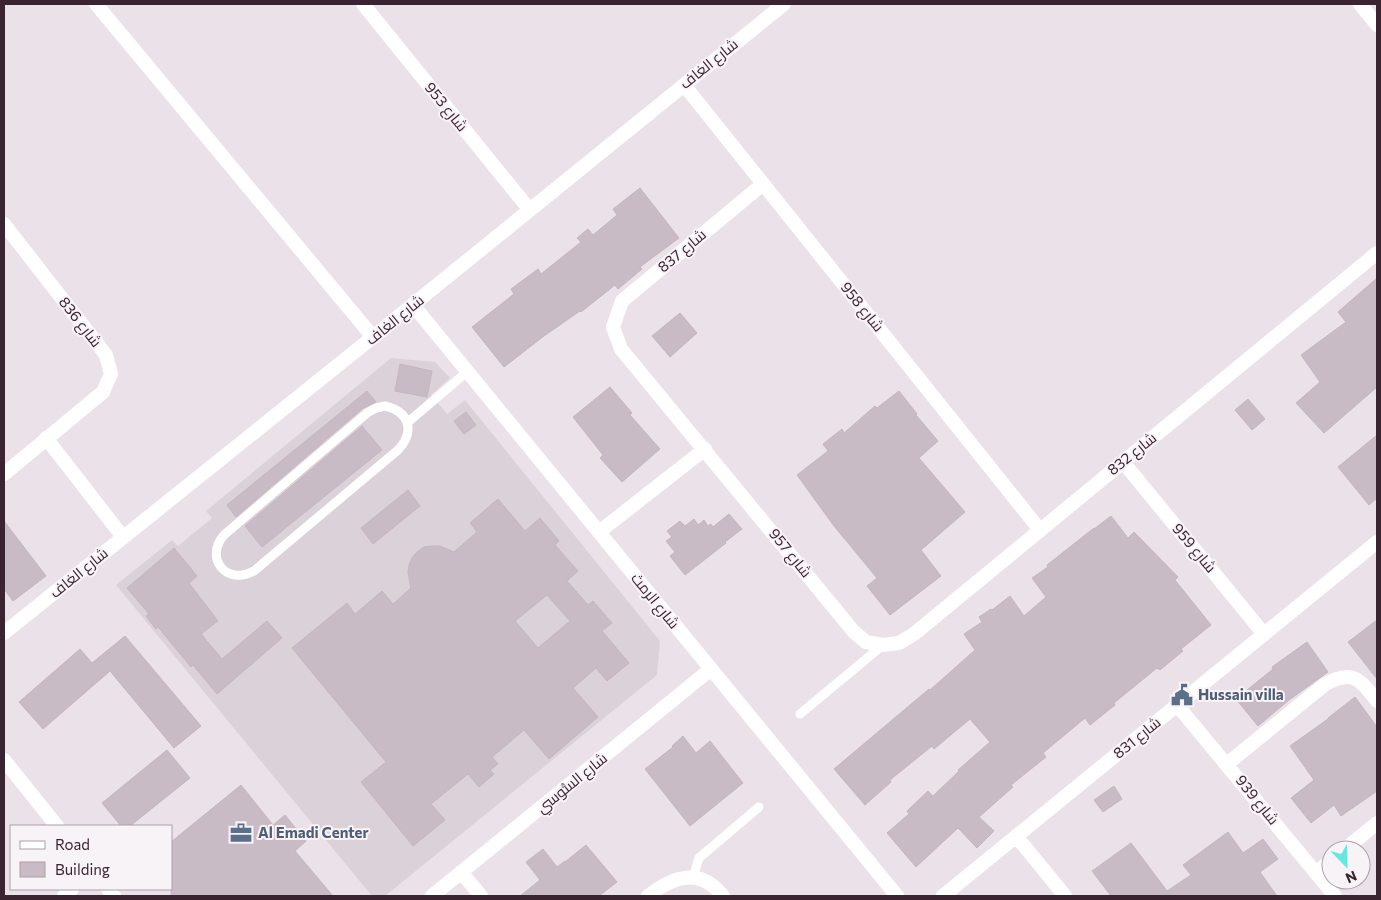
<svg xmlns="http://www.w3.org/2000/svg" width="1381" height="900" font-family="Commissioner,Cairo,sans-serif">
<style>
.built{fill:#dbd1d9}
.building{fill:#c9bbc5;stroke:#c5b5c0;fill-rule:evenodd}
.lines{fill:none;stroke-linecap:round;stroke-linejoin:round}
.service{stroke:#fff;stroke-width:9}
.minor{stroke:#fff;stroke-width:14}
.tertiary{stroke:#fff;stroke-width:14}
.labels{text-anchor:middle;stroke-width:4;stroke-linejoin:round;paint-order:stroke}
.street-label{font-size:15px;fill:#3b2431;stroke:#f8f3f7}
.service-label{font-size:15px;font-weight:bold;fill:#4e5e75;stroke:#f8f3f7;text-anchor:start}
</style>
<rect width="100%" height="100%" fill="#ebe2e9"/>
<path class="built" d="M391,358L435,362L450,378L431,395L447,414L465,400L660,641L657,675L385,896H372L116,585L172,540L178,546L212,518L206,511Z"/>
<path class="building" d="M640,188L679,238L640,267L642,269L618,289L615,285L581,312L580,311L544,336L504,367L472,327L514,294L511,289L538,269L541,274L581,242L577,238L588,229L593,235L617,215L613,209Z
M1377,278V387L1324,433L1296,403L1320,382L1301,355L1346,322L1338,312Z
M680,313L697,333L670,357L652,336Z
M400,364L432,371L427,397L395,391Z
M610,387L632,413L630,415L660,449L622,482L600,458L603,455L573,417Z
M367,391L376,402L363,408L236,517L227,505Z
M899,391L917,414L916,415L938,441L919,458L965,512L921,550L941,576L890,615L867,586L877,578L834,526L797,475L828,451L823,444L842,429L844,433L875,406L877,408Z
M1248,399L1265,419L1252,430L1235,410Z
M466,412L476,425L464,434L454,421Z
M362,426L382,450L262,547L245,526Z
M1377,435V498L1369,505L1338,467Z
M408,490L420,506L373,544L361,528Z
M498,499L525,531L540,518L559,541L555,545L578,571L567,581L588,605L593,601L612,623L602,631L629,663L607,681L596,668L573,688L598,717L549,759L524,730L492,757L498,764L490,770L494,774L479,787L468,774L431,804L445,820L413,846L361,782L386,762L292,648L347,603L355,614L382,591L393,604L411,588L408,573L409,565L412,558L417,552L424,547L432,546H440L454,552L477,532L470,523ZM547,595L570,621L538,648L515,621Z
M729,514L742,529L725,542L726,543L685,575L670,556L675,552L666,541L672,537L667,531L680,521L685,526L694,519L698,525L704,520L708,526L711,524L713,527Z
M1111,516L1128,538L1134,532L1178,577L1175,580L1211,625L1181,649L1183,651L1160,670L1157,668L1114,703L1115,705L1090,725L1085,718L1043,753L1046,757L1011,785L1013,787L979,817L994,831L977,848L958,828L916,867L887,833L909,814L907,811L928,791L933,796L959,771L958,770L990,742L970,719L934,749L932,746L890,780L891,782L865,805L834,769L929,689L930,690L975,650L964,634L982,622L979,617L991,609L992,610L1010,596L1024,616L1046,597L1032,578L1048,567L1047,565L1094,528V529Z
M4,521L46,576L13,601L4,589Z
M174,548L197,576L189,583L218,621L201,634L222,659L267,621L282,638L217,694L193,665L191,667L158,627L156,629L146,616L149,614L127,588Z
M1377,620V679L1348,642Z
M125,636L201,726L174,748L110,671L43,729L19,702L80,649L92,663Z
M1307,642L1328,672L1289,700L1258,726L1236,699L1273,669L1272,667Z
M1355,697L1377,727V791L1341,816L1334,805L1311,823L1291,798L1314,780L1290,746L1328,719V718Z
M683,736L696,753L710,741L743,783L690,826L645,769L673,747L672,746Z
M167,750L190,778L130,826H121L102,803Z
M241,785L273,825L285,815L306,841L295,851L333,896H171V842Z
M1114,786L1122,799L1103,812L1094,800Z
M1228,832L1243,853L1263,839L1278,859L1260,872L1277,896H1111L1092,871L1131,843L1167,891L1191,875L1183,865Z
M586,845L617,882L599,896H520L540,880L526,862L543,849L557,867L565,861V862Z"/>
<g class="lines">
<path class="service" d="M385,406C410,412 415,432 398,450L254,571C226,586 204,558 224,535L367,413L376,408Z
M407,423L468,371
M800,714L883,645
M693,877L699,858L759,807"/>
<path class="minor" d="M96,4L373,337
M363,4L529,209
M684,85L1040,530
M763,184L622,301L613,327L621,349L854,632L866,642L883,645L899,643L914,634L1377,253
M4,224L106,355L111,374L103,392L4,474
M413,305L897,896
M46,438L123,537
M1123,462L1264,634
M599,532L705,449
M4,633L373,337L784,4
M1177,705L1335,896
M4,760L57,826
M1227,764L1324,685C1352,669 1359,678 1377,701
M1016,836L1065,896
M1344,850L1377,823
M461,872L481,896
M1316,873L1331,860
M108,889L114,896
M64,896L72,889
M432,896L711,669
M648,896C674,876 700,867 723,896
M943,896L1377,542"/>
<path class="tertiary" d="M1360,4L1377,25"/>
</g>
<defs>
<g id="civic-bare" transform="scale(1.725)"><path d="M-.6-6.5H3V-4.5H.6V-3L4-1V1h2V6H-6V1h2V-1L-.6-3ZM-1.2 2.5V6h2.4V2.5Z" fill="#5c6f8a" stroke="#f8f3f7" stroke-width="2.5" paint-order="stroke"/></g>
<g id="office-bare" transform="scale(1.725)"><path d="M-6-3h4V-5.5h4V-3h4V5H-6ZM-1-4.5V-3h2v-1.5ZM-6 0V1H6V0Z" fill="#5c6f8a" stroke="#f8f3f7" stroke-width="2.5" paint-order="stroke"/></g>
</defs>
<g fill-rule="evenodd">
<use href="#civic-bare" x="1182" y="695"/>
<use href="#office-bare" x="241" y="833"/>
</g>
<g class="labels">
<g class="street-label">
<text transform="translate(709 64) rotate(-39)" y="5">شارع الغاف</text>
<text transform="translate(446 107) rotate(51)" y="5">شارع 953</text>
<text transform="translate(682 251) rotate(-40)" y="5">شارع 837</text>
<text transform="translate(862 307) rotate(51)" y="5">شارع 958</text>
<text transform="translate(395 320) rotate(-39)" y="5">شارع الغاف</text>
<text transform="translate(80 322) rotate(52)" y="5">شارع 836</text>
<text transform="translate(1132 454) rotate(-39)" y="5">شارع 832</text>
<text transform="translate(1194 548) rotate(50)" y="5">شارع 959</text>
<text transform="translate(790 553) rotate(51)" y="5">شارع 957</text>
<text transform="translate(79 573) rotate(-39)" y="5">شارع الغاف</text>
<text transform="translate(655 601) rotate(51)" y="5">شارع الرمث</text>
<text transform="translate(1137 738) rotate(-39)" y="5">شارع 831</text>
<text transform="translate(572 783) rotate(-39)" y="5">شارع السُّوسي</text>
<text transform="translate(1257 800) rotate(51)" y="5">شارع 939</text>
</g>
<g class="service-label">
<text x="1198" y="700">Hussain villa</text>
<text x="258" y="838">Al Emadi Center</text>
</g>
</g>
<rect width="1381" height="900" fill="none" stroke="#3b2431" stroke-width="10"/>
<rect x="10" y="825" width="162" height="65" fill="#f8f3f7" stroke="#aca0a8"/>
<rect x="20" y="841" width="25" height="8" fill="#ffffff" stroke="#aca0a8"/>
<text x="55" y="850" font-size="15" fill="#3b2431">Road</text>
<rect x="20" y="862" width="25" height="15" fill="#c9bbc5" stroke="#aca0a8"/>
<text x="55" y="875" font-size="15" fill="#3b2431">Building</text>
<g transform="translate(1346 865) rotate(157)"><circle r="24" fill="#f8f3f7" stroke="#aca0a8"/>
<path d="M0-4L9 19L0 12L-9 19Z" fill="#64e8e1"/>
<text y="-8" font-size="14" font-weight="bold" text-anchor="middle" fill="#3b2431">N</text>
</g>
</svg>
